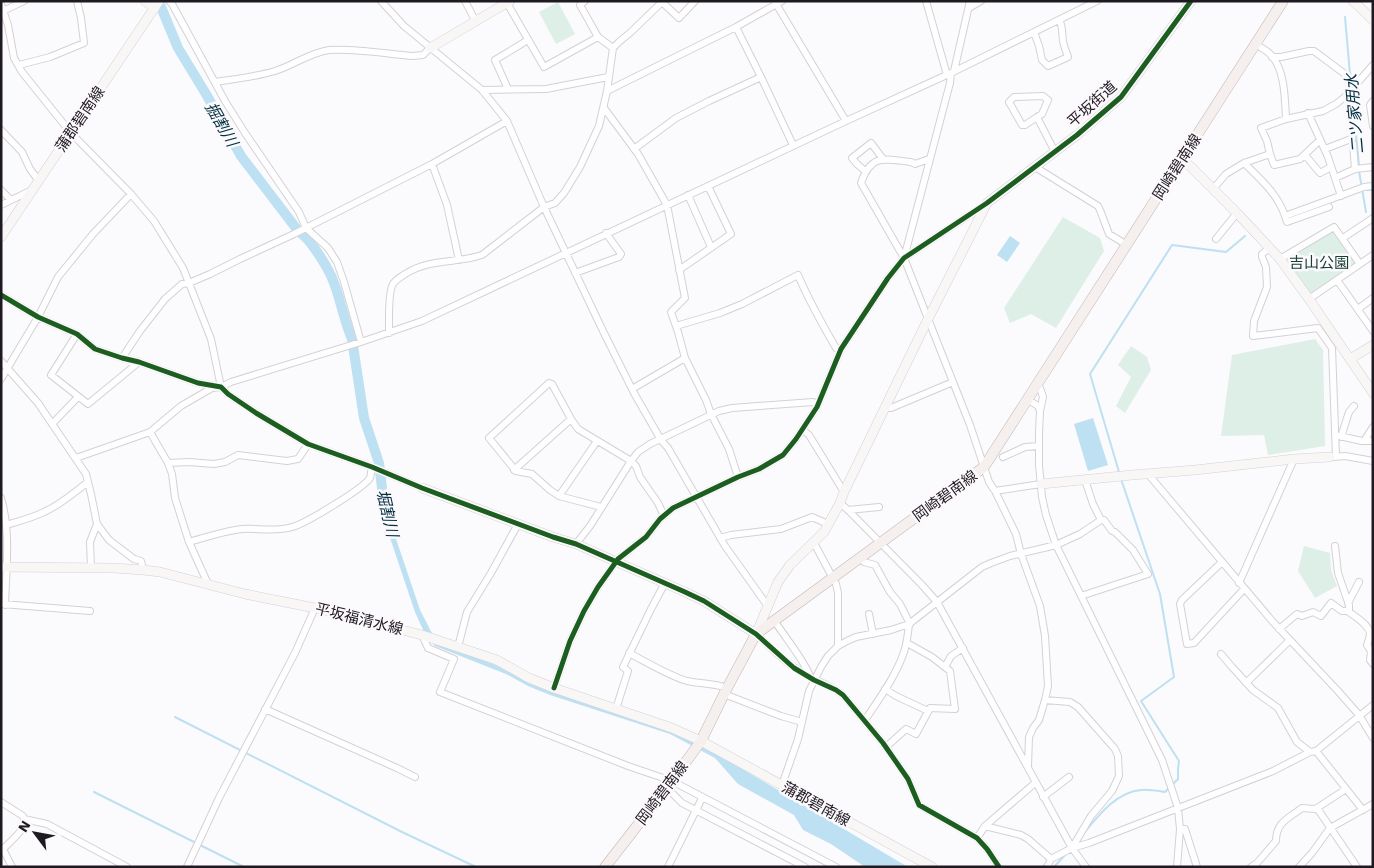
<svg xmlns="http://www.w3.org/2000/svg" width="1374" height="868" font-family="'Work Sans','Noto Sans JP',sans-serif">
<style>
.green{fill:#ddefe7}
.water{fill:#bde0f2}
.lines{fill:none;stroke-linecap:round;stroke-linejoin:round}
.stream{stroke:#bde0f2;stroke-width:2}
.river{stroke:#bde0f2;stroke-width:10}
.street-casing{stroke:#d4d1d6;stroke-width:8}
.secondary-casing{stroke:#d4d1d6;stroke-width:10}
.primary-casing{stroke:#c2b6b4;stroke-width:11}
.street{stroke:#fefeff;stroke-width:6}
.secondary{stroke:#f9f7f6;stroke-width:9}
.primary{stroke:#f5efee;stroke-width:10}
.cycleway-casing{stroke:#fcf9fd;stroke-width:8}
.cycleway{stroke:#1b5e20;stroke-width:5}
.labels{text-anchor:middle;stroke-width:5;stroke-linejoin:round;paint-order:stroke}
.street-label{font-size:15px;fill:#1f1a21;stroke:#fcf9fd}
.park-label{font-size:15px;fill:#16402f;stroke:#fcf9fd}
.water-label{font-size:16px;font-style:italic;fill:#023040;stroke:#fcf9fd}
</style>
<rect width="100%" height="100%" fill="#fbfafc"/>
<path class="green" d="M558,2L575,34L556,44L539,12Z
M1063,217L1100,238L1104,251L1056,328L1031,314L1010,323L1004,308Z
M1332,231H1335L1355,262V265L1313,293H1310L1285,260Z
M1315,339L1323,350L1325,446L1268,455L1264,435L1221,436L1232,355Z
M1131,346L1147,357L1151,370L1125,413L1116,406L1131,377L1118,365Z
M1304,546L1330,553L1331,570L1337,586L1315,598L1298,571Z"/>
<path class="water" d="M1010,236L1020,243L1007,262L997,255Z
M1093,418L1108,465L1088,471L1074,424Z
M378,475L383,477L388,515L420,610L437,643L672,731L712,751L908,867H865L831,844L803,830L794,815L738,784L715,758L670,734L550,695L528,686L506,674L435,646L424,632L415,612L383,517Z"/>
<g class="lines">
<path class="stream" d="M1345,17L1350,74
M1352,91L1359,166
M1359,171L1366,212
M1365,190H1373
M1119,472L1090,374L1172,245L1226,252L1245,236
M1121,479L1160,594L1174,677L1141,701L1179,761L1178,769V779L1173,784
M175,717L402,832L476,867
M94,792L244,867
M1083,834C1098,816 1116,792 1141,790C1149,789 1158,791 1165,792L1169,788
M1054,867L1065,855"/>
<path class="river" d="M161,7L178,48L206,94L241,156L299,232C306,236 310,242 315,249C322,259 330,271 334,283C341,301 344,321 352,339L364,418L379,463L382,488"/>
<g class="street-casing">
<path id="street" d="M169,1L172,4L225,101L245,133L299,212L306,228L328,248L337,262L344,282L361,342
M381,1L404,26L482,90L507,121L544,207L603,331L634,393L661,440L668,448L725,546L767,605
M465,1L476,22
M585,1L580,5L598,37L613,48
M926,1L947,75
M662,2L679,18L695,1
M775,2L846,121
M507,3L544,67L598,37
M1,4L8,25L14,58L22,72L71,133L131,194L154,221L183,268L211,339L221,387
M969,8L981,1
M3,11L24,1
M736,27L761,77L793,145
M1034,32L1039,46L1042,60L1048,66L1068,57C1067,53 1065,50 1064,45C1061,37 1064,27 1059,20
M1256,44C1261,48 1268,51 1272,56C1285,71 1285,100 1286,119
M1272,57H1281L1309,51H1314L1357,83
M19,65L50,57L84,43L81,18L77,1
M954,71L970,1
M215,82C235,79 255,77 275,71C294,65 309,53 329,50C354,48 388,54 413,56L423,55L430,48
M508,89L495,60L528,40
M482,90L546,89L608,77
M607,91L736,27L782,1
M1373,101L1370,105L1373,126
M604,108L638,154L667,205L685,298L671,312L678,332L685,358L706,400L711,414L729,449L738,477
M1308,113L1328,157L1341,196
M1037,117L1042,114L1048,100L1043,96L1014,97L1009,102L1022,125H1025L1037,117L1055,152
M1,130L22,152L30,169L39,181
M634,149L676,118L709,101L761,77
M1325,149L1351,139L1353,144L1355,169L1335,178
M1270,154L1274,165L1300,159L1320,140
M1305,155L1320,173L1331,167
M929,159L915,164L911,162C885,159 871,153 861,183L904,258L970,425L989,482L995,491L1016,534L1021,554L1040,606L1045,636L1048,686L1045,700L1039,720L1033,728L1029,737L1028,766
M1244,163C1261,180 1277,193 1285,216L1364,187L1373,186
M432,164L447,205L459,260
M1035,167L1098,206L1100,210L1109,234L1127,245
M1355,169L1373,167
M865,171L857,164L852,158L871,143L883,159
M1213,189L1226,174L1244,163L1270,154L1267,141L1261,128L1286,119L1323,111L1336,104L1346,96L1373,65
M1,190L11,200
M688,195L711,247
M1,205L32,190
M1285,216L1287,222L1329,207
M1343,238L1373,218
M1216,239L1237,213
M1269,248L1262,254V257L1266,267L1267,287L1254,321L1253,336L1318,328L1332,348L1336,457
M904,258L950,83L951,73
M1280,259L1334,227L1360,264
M679,270L731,234L708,186
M575,273L619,257L621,254L606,233
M1337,280L1373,331
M1,295L38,317L77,334L95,349L122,358L139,362L198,383L221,387L228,394L256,413L308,444L372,467L422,488
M1309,299L1373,255
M1358,309L1373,298
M676,326L720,313L742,304L798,275C809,301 822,324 836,348L840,351
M389,333C389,323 388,291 393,284C395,280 401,277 405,274C430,258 455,264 482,255L544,207L555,203L564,193L580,167L599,126L607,91L613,48L620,41L631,32L663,1
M77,334L51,375L88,404L139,362
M122,358L140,331L165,299L182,284L189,283L210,274L240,259L294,234L432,164L507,121
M1,361L38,403L86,474L91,494L97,524L109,540L134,559L141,561L143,570
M1,379L38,317L58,277L93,234L131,194
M1036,385L1040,388L1043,397L1040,411L1039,433V465L1042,497L1046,515L1056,545L1162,760L1178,808L1180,829L1177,867
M632,389L685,358
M1027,399L1038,406L1040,411
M886,407L891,408L953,382
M52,424L78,397
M803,430L809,435L844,492
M150,432L168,463L172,474L175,498L189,542L208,584
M1335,435L1362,441H1373
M1341,437L1349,412L1354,406
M1364,441L1373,427
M1003,457L1025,447L1039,446
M1332,457L1345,456L1373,461
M76,458L150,432L181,406L212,388L221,387L231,382L361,342L422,321L846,121L951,73L1097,1
M168,463L189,462L214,464L225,462L238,455L287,461L298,459L308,444
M514,470L571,419
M1148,474L1273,622L1338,691L1359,715L1373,738
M1085,480L1093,504L1101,520
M995,491L1041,484
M559,496L597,441
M1,498C11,532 6,570 5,605
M840,503L849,511L922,585L937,602L1072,848L1086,867
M601,507L559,496L550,490L532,474L516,471L489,438L549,383L552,384L571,419L578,429L631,461L636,466L640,477L658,503L664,516
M848,510L879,507
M6,525C19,521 32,518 44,512C60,505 73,493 87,483
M720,538L731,535L781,529L812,517L828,524
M189,542C207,537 224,531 242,529C258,528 276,532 292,527C305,524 364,488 370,478C371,475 371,470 372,467
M814,543L836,584L838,593V646
M576,544L590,526L631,461L638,452L650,444L719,411L732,408L813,402L818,404
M1335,546L1338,573L1349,605V612C1356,617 1368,624 1370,633C1370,637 1368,642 1367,645L1371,651L1370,660L1373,664
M861,558L864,562L875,565L890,592L900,604L910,624
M1222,562L1182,600L1180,604L1187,644L1194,643L1244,589
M91,568L90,542L97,524
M1239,583L1294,459
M1348,603L1359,582
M2,604L90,611
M869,614L873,634
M774,620C786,639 803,658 811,678
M1279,629L1297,614L1302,616L1313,612L1321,616L1331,603L1342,611H1349
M756,634C769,645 781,659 795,668C810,679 829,684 843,695L883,743L908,779L919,805L977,838L987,849L999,867
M422,635L428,648L454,659L440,692L628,766L672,781L836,867
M458,647L467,612L491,573L518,524
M629,653C648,663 667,675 687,681C701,684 714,683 727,688
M1221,654L1232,667L1253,690L1278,708L1297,742L1310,752
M945,667L951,656L963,648
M1246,683L1289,641
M554,688L570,641L584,611L598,587L618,559L646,537L660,519L673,508L738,477L759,469L783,455L796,439L817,407L841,349L888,278L904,258L986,204
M885,689L896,696L928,711
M724,694L781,716L802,722
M1045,700L1070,702L1078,707L1115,749L1118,756L1119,776L1112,791L1091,816L1072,848
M265,709L397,768L415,777
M616,709L628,671L623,667L651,609L665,583
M865,720C879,699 896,676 904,652C907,643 908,634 909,624
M886,747L906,729L916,734L930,708L955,709L950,671L932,657L907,643
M1316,751L1363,810
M782,785L798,739L809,691L821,667L828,656L838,646L847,641L856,637L891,630L909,624L982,567L991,563L1010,556L1056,545L1080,534L1101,520H1104L1112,531L1115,532L1133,550L1148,574L1081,596
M667,788L682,803L805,867
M1043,797L1069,777
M1,802L23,816C24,818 24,822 24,825C22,832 9,843 3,849L12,867
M1317,808L1357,867
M24,819L47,824L127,867
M985,826L1021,835L1028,839L1051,859
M1180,829H1185L1197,867
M977,838L985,826L1035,783
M187,867L219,798L295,653L315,608
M668,867L702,798
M1047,867L1051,859L1072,848L1089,843L1273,771L1310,752L1316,751L1373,705
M1251,867L1257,863L1276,841C1276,822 1289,818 1302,808L1315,809L1317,808L1346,789
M1299,867L1312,853L1330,828L1373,804"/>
</g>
<g class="secondary-casing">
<path id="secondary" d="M145,1L155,8
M1353,1L1373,20
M430,48L510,1
M1183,159L1237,213L1280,259L1309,299L1373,393
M1,237L159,1
M1350,359L1373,345
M1041,484L1132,475L1195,470L1294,459L1330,457
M422,488L553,537L576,544L685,592L704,601L756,634L778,582L790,565L824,532L840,503L844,492L928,319L987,203L1077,135L1121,97L1191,1
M1,567L114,568L143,570L160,572L245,594L315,608L422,635L497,660L529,678L554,688L672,728L701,741L932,867"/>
</g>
<g class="primary-casing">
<path id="primary" d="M605,867L672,781L701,741L726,690L756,634L984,467L1283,1"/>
</g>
<use href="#street" class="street"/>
<use href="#secondary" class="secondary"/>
<use href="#primary" class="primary"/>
<g class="cycleway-casing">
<path id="cycleway" d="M1,295L38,317L77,334L95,349L122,358L139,362L198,383L221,387L228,394L256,413L308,444L372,467L422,488L553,537L576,544L685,592L704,601L756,634L794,668L814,680L836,690L843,695L883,743L908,779L919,805L977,838L987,849L999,867
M554,688L570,641L584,611L598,587L618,559L646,537L660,519L673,508L738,477L759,469L783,455L796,439L817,407L841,349L888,278L904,258L987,203L1077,135L1121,97L1191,1"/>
</g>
<use href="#cycleway" class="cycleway"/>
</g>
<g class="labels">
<g class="street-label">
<text transform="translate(1092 104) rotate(-42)" y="5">平坂街道</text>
<text transform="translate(80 119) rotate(-56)" y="5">蒲郡碧南線</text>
<text transform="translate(1177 167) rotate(-57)" y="5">岡崎碧南線</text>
<text transform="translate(945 496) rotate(-36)" y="5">岡崎碧南線</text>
<text transform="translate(359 619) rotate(14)" y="5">平坂福清水線</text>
<text transform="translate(662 793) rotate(-53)" y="5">岡崎碧南線</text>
<text transform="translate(816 804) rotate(29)" y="5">蒲郡碧南線</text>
</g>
<g class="park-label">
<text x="1319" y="268">吉山公園</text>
</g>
<g class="water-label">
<text transform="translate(1354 114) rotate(-95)" y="6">二ツ家用水</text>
<text transform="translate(222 124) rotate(60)" y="6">掘割川</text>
<text transform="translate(388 513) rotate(77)" y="6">堀割川</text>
</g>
</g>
<rect width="1374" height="868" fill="none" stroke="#1f1a21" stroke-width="5"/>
<g transform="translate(35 833) rotate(302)" stroke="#fcf9fd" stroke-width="4" paint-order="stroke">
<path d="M0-4L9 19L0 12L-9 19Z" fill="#1f1a21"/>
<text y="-8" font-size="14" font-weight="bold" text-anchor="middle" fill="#1f1a21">N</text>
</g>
</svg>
